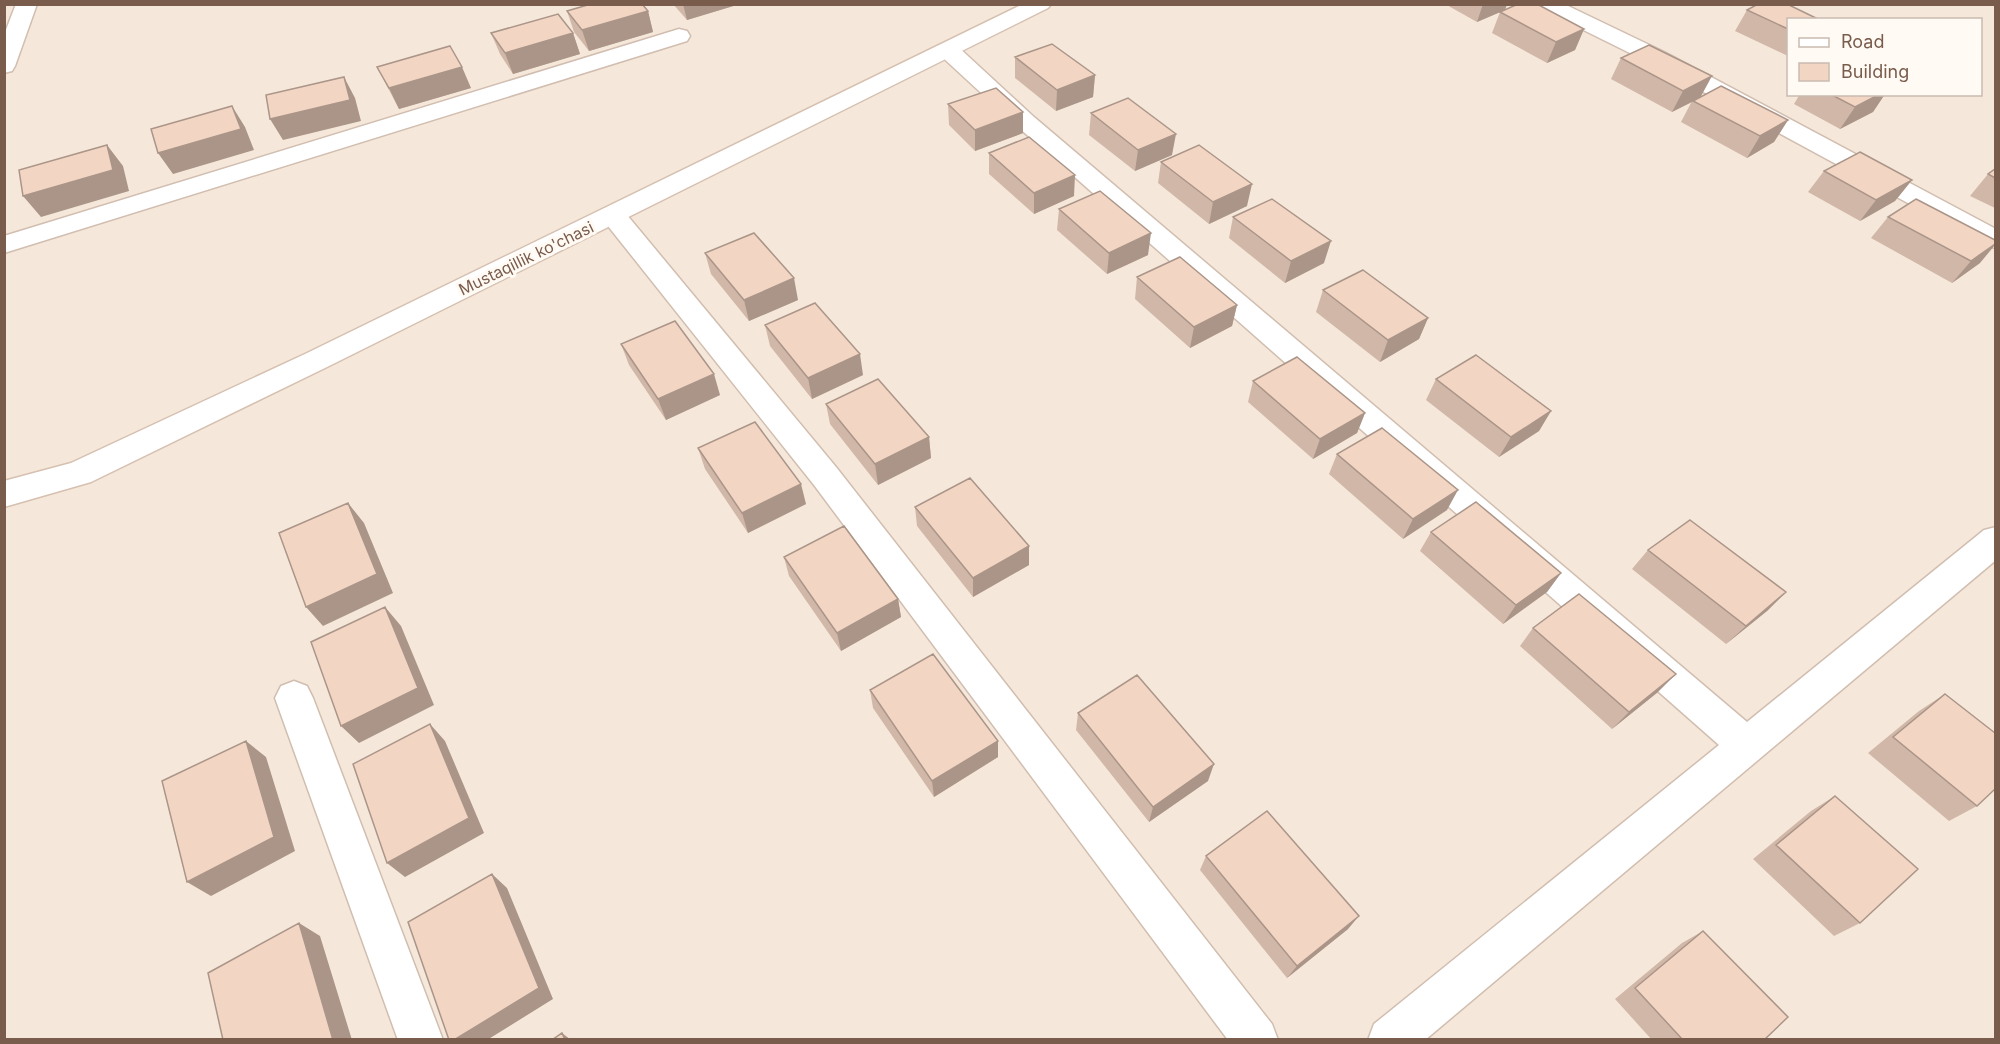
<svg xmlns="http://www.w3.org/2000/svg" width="2000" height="1044" font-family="Inter,sans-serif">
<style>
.residential{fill:#f5e8da;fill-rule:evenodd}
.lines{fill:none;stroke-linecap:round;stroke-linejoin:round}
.street-casing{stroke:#d1beb0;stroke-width:3}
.secondary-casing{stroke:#d6c0b0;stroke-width:3}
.street{fill:#fff;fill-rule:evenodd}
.secondary{fill:#fff;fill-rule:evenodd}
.wall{fill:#d1b7a8}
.shaded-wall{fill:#aa9588}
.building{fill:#f3d5c3;stroke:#aa9588;stroke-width:1.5}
.labels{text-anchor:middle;stroke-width:6;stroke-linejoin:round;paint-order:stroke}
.street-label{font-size:16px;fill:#7a5c4d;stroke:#fffaf3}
</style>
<rect width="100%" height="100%" fill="#fdf6ec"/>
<path class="residential" d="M5,5H1995V1039H5ZM1788,20H1980V94H1788Z"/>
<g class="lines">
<g class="street-casing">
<path id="street" d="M16,4H37L15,66L12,71L4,73V35Z
M1536,4H1564L1666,53L1996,229V248L1987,246L1650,63L1539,8Z
M679,29L687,31L690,36L687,41L4,253V236Z
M948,43L956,45L1034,117L1747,722L1984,530L1996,527V560L1425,1040H1368L1374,1024L1719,745L1018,127L940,55L937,50L940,45Z
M613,207L622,209L836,467L1272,1024L1278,1040H1228L814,485L604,221L600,215L604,209Z
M294,681L307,686L313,698L443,1040H398L275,698L281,686Z"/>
</g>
<g class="secondary-casing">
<path id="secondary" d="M1023,4H1051L1048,8L325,368L91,482L4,507V481L71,463L305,354Z"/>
</g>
<use href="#street" class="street"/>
<use href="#secondary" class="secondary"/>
</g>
<path class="wall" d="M673,4H740L687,20Z
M1445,4H1507L1505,10L1477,22Z
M1747,10L1788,20V56L1735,31Z
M567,11H648L653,32L589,51L574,32Z
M1500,12L1584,29L1575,50L1547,63L1492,33Z
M491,33H573L580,54L513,74L500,54Z
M1015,57L1095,75L1093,97L1056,111L1015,78Z
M1621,58L1700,97L1788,120L1774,142L1747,158L1681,122L1692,101L1672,112L1611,79Z
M377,67L471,88L399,109Z
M1800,94H1885L1873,112L1840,129L1794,104Z
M948,104L1023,112V133L975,151L949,125Z
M1091,113L1172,155L1135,171L1089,135Z
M989,153L1074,196L1034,214L989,174Z
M1161,162L1247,206L1209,224L1158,183Z
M1995,169V208L1970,196L1988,174Z
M1824,171L1912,180L1895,201L1860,221L1808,192Z
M1059,209L1148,255L1107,274L1057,230Z
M1233,217L1324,263L1285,283L1229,238Z
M1888,217L1980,263L1952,283L1871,238Z
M705,253L798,300L749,321L711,274Z
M1137,277L1237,305L1232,326L1190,348L1135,299Z
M1323,290L1428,318L1419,339L1380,362L1316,312Z
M765,325L863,375L812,399L770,346Z
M621,344L720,395L666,420L629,365Z
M1436,379L1551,411L1539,431L1499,457L1426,400Z
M1253,381L1365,413L1357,433L1313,459L1248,402Z
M826,404L929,437L931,458L878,485L830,424Z
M698,448L806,504L748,533L705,469Z
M1337,454L1447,510L1403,539L1329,474Z
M915,507L1029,546V565L973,597L917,526Z
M1431,532L1561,573L1547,592L1503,624L1420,551Z
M1648,550L1786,592L1767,611L1726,644L1632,569Z
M784,557L898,599L901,617L841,651L789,576Z
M1533,628L1658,692L1612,729L1520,646Z
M870,690L998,757L934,797L873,708Z
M1945,694L1977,806L1949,821L1868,753L1919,711Z
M1078,713L1208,781L1149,822L1076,730Z
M1835,796L1860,923L1834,936L1753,859L1811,811Z
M1206,856L1348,929L1287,978L1200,870Z
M1703,931L1764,1040H1652L1615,999L1682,943Z"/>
<path class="shaded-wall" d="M683,4H740L687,20Z
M1483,4H1507L1505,10L1477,22Z
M648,11L653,32L589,51L582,30Z
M1584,29L1575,50L1547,63L1556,42Z
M573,33L580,54L513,74L505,53Z
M462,67L471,88L399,109L389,88Z
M1095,75L1093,97L1056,111L1057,90Z
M1712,76L1700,98L1672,112L1683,91Z
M344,77L355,98L361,121L283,140L270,119Z
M1880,94H1885L1873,112L1840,129L1855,107Z
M232,106L245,127L254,150L173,174L158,153Z
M1023,112V133L975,151V130Z
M1788,120L1774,142L1747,158L1760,136Z
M1176,134L1172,155L1135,171L1138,150Z
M107,145L123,166L129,191L41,217L23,196Z
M1075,175L1074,196L1034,214V193Z
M1912,180L1895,201L1860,221L1876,200Z
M1252,184L1247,206L1209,224L1213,202Z
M1151,233L1148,255L1107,274L1109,253Z
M1331,241L1324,263L1285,283L1291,261Z
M1995,244V245L1980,263L1952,283L1971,261Z
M794,278L798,300L749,321L744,300Z
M1237,305L1232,326L1190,348L1194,327Z
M1428,318L1419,339L1380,362L1388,340Z
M860,354L863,375L812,399L808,378Z
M714,374L720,395L666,420L658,399Z
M1551,411L1539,431L1499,457L1511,437Z
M1365,413L1357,433L1313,459L1320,439Z
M929,437L931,458L878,485L875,464Z
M801,484L806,504L748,533L742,513Z
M1458,490L1447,510L1403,539L1413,519Z
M348,503L364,523L393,593L323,626L306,607Z
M1029,546V565L973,597V578Z
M1561,573L1547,592L1503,624L1516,605Z
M1786,592L1767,611L1726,644L1746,626Z
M898,599L901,617L841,651L837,633Z
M385,607L401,626L434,705L359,743L341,726Z
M1676,674L1658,692L1612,729L1629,712Z
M430,724L445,741L484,833L405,877L387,863Z
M246,741L266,757L295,851L211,896L187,882Z
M998,741V757L934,797L932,781Z
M1214,764L1208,781L1149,822L1153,807Z
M492,874L507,888L553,999L487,1040H454Z
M1359,916L1348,929L1287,978L1297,966Z
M299,923L320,936L352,1040H333Z
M562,1033L571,1040H565Z"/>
<path class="building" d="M591,4H642L648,11L582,30L567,11Z
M1518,4H1537L1584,29L1556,42L1500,12Z
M1758,4H1787L1820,20H1788V29L1747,10Z
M558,14L573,33L505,53L491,33Z
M1052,44L1095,75L1057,90L1015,57Z
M1649,45L1712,76L1683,91L1621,58Z
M450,46L462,67L389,88L377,67Z
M344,77L350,100L270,119L266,95Z
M1721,86L1788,120L1760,136L1693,101Z
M996,88L1023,112L975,130L948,104Z
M1830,94H1880L1855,107Z
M1128,98L1176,134L1138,150L1091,113Z
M232,106L241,129L158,153L151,129Z
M1029,137L1075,175L1034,193L989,153Z
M107,145L113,170L23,196L19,170Z
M1199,145L1252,184L1213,202L1161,162Z
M1860,152L1912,180L1876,200L1824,171Z
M1995,169V178L1988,174Z
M1100,191L1151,233L1109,253L1059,209Z
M1272,199L1331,241L1291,261L1233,217Z
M1916,199L1995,240V244L1971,261L1888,217Z
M754,233L794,278L744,300L705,253Z
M1180,257L1237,305L1194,327L1137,277Z
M1363,270L1428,318L1388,340L1323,290Z
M815,303L860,354L808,378L765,325Z
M675,321L714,374L658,399L621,344Z
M1476,355L1551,411L1511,437L1436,379Z
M1297,357L1365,413L1320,439L1253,381Z
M878,379L929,437L875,464L826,404Z
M755,422L801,484L742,513L698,448Z
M1382,428L1458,490L1413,519L1337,454Z
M970,478L1029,546L973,578L915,507Z
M1476,502L1561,573L1516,605L1431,532Z
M348,503L377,574L306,607L279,533Z
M1690,520L1786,592L1746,626L1648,550Z
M844,526L898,599L837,633L784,557Z
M1579,594L1676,674L1629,712L1533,628Z
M385,607L418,688L341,726L311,642Z
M933,654L998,741L932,781L870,690Z
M1137,675L1214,764L1153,807L1078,713Z
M1945,694L1995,733V789L1977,806L1893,737Z
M430,724L469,818L387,863L353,764Z
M246,741L274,837L187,882L162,781Z
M1835,796L1918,869L1860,923L1776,845Z
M1267,811L1359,916L1297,966L1206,856Z
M492,874L539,988L454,1040H449L408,922Z
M299,923L333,1040H223L208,973Z
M1703,931L1788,1017L1764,1040H1683L1635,988Z
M562,1033L565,1040H552Z"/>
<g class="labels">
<g class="street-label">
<text transform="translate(526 258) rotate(-26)" y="6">Mustaqillik ko'chasi</text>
</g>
</g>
<rect width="2000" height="1044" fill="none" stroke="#7a5c4d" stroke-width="12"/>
<rect x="1787" y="18" width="195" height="78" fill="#fffaf3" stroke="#cabbb1" stroke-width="1.5"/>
<rect x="1799" y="38" width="30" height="9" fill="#ffffff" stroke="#cabbb1" stroke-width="1.5"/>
<text x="1841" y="48" font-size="18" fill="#7a5c4d">Road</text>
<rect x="1799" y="63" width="30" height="18" fill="#f3d5c3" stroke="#cabbb1" stroke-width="1.5"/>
<text x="1841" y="78" font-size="18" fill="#7a5c4d">Building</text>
</svg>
